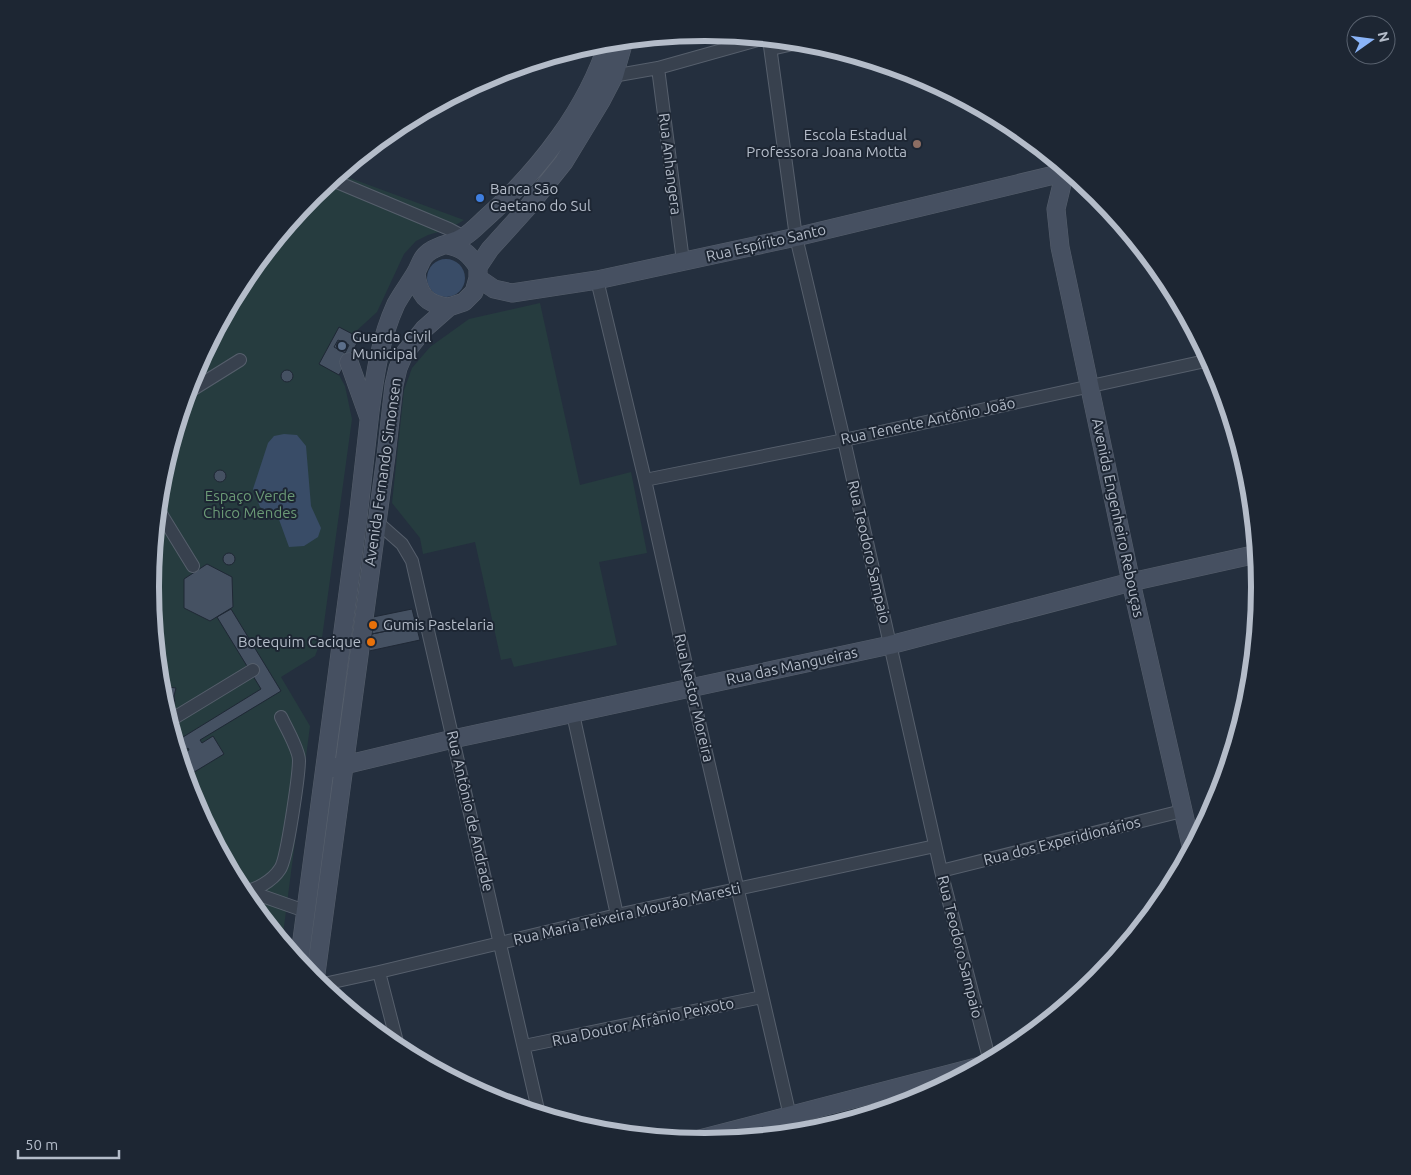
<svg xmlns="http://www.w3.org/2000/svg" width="1411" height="1175" font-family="Ubuntu,sans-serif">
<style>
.green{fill:#263c3f}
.water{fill:#394c67}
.building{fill:#455162;stroke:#1f2835}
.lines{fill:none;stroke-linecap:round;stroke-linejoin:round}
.street-casing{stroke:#565f6c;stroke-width:14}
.secondary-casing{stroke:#565f6c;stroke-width:19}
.street{stroke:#38414e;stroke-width:12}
.secondary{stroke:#465061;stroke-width:18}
.education-dot{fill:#8d6e63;stroke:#1d2633;stroke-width:2}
.shop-dot{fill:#3f7fe0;stroke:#1d2633;stroke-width:2}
.service-dot{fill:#5c6f8a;stroke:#1d2633;stroke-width:2}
.food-dot{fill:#e8710a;stroke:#1d2633;stroke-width:2}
.labels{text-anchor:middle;stroke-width:4;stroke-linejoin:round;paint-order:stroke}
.poi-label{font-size:15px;fill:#b4bcc9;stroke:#1d2633;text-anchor:start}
.street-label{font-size:15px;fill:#b4bcc9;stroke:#1d2633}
.park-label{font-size:15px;fill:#6b9a76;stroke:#1d2633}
.rim{fill:none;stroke:#b4bcc9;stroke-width:6}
</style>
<rect width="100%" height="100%" fill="#242f3e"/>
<path class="green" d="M339,174L464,220L449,229L428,235L416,241L404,254L377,312L353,334L339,327L319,364L339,375L345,386L352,419L322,638L315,656L281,677L310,726L282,942L244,896L193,800L161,695L151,587L161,479L193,375L244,279L313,195Z
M540,303L580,485L631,472L647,553L599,562L617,645L514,667L511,658L501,660L475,542L423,554L420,538L392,503L404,390L412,368L430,347L469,319Z"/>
<path class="water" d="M427 278a19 19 0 1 1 38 0a19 19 0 1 1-38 0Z
M284,434L297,435L306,446L311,506L321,528L318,537L304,546L289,547L277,514L268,512L260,507L253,489L268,443L274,436Z"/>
<path class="building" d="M339,327L360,338L339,375L319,364Z
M338,340L349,345L345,353L334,347Z
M281 376a6 6 0 1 1 12 0a6 6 0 1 1-12 0Z
M214 476a6 6 0 1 1 12 0a6 6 0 1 1-12 0Z
M223 559a6 6 0 1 1 12 0a6 6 0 1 1-12 0Z
M207,564L232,577L233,607L210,621L184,608V579Z
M231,609L281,691L200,740L202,743L213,736L224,754L191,774L180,756L189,750L188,748L179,754L175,742L261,689L217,617Z
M412,609L416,625L372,634L373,617Z
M416,625L420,640L369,651L372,634Z
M161,682L168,687L176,688L174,696L175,704L165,709L161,695L160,684Z"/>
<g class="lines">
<g class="street-casing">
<path id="street" d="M769,39L796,237L844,440L941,871L990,1062
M771,49L802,42
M658,68L683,261
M607,77L658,68L765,38
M332,180L449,229L464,237
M597,280L645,480L691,687L790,1116
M187,393L240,360
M645,480L844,440L1210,360
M158,509L193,566
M376,521L402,544L412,561L539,1114
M573,714L617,915
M169,721L253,670
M941,871L1182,811
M241,891C255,892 273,880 280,869C287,860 299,774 299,760C299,750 286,727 281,717
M248,891L305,911
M379,972L399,1050
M319,985L379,972L617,915L935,846
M524,1046L762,997
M763,1123L767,1136"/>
</g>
<g class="secondary-casing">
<path id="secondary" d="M1072,175H1073
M1062,184L1056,209L1060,247L1131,582L1192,850
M447,245C463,248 469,254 478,267
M416,272C418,294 426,305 449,307
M478,278L494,289L512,293L597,280L796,237L1054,175L1057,170L1063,167
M349,362L369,418
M332,768L453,739L890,645L1131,582L1257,554
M299,962C318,814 338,666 358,518C362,483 366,447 370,412C375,374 380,339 396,304C402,293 409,284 415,274C421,264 421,256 432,250C442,244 455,243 465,236C473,231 480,223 488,216C539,170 587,109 608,42
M315,981L386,456L394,385L398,368L404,354L424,329L449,307L464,302L474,292L478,278V267L490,249L528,207L564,162L601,101L614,76L624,41
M692,1141L984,1065"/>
</g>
<use href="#street" class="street"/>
<use href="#secondary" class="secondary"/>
</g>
<circle class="education-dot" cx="917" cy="144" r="5"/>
<circle class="shop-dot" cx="480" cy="198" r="5"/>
<circle class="service-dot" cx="342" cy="346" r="5"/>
<g class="food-dot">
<circle cx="373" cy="625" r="5"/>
<circle cx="371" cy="642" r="5"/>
</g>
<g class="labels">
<g class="poi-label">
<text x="907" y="140" text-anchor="end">Escola Estadual<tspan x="907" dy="17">Professora Joana Motta</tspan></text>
<text x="490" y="194">Banca São<tspan x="490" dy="17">Caetano do Sul</tspan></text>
<text x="352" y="342">Guarda Civil<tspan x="352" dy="17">Municipal</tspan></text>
<text x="383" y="630">Gumis Pastelaria</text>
<text x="361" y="647" text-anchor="end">Botequim Cacique</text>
</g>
<g class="street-label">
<text transform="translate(670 164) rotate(83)" y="5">Rua Anhangera</text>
<text transform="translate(766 243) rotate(-13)" y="5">Rua Espírito Santo</text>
<text transform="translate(928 421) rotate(-12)" y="5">Rua Tenente Antônio João</text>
<text transform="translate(383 472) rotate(-82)" y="5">Avenida Fernando Simonsen</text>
<text transform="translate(1118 518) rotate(78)" y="5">Avenida Engenheiro Rebouças</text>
<text transform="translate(869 552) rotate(77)" y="5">Rua Teodoro Sampaio</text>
<text transform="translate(792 666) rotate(-12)" y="5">Rua das Mangueiras</text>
<text transform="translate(694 698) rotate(77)" y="5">Rua Nestor Moreira</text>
<text transform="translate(470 811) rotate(77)" y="5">Rua Antônio de Andrade</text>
<text transform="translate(1062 841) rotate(-14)" y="5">Rua dos Experidionários</text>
<text transform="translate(627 914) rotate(-13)" y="5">Rua Maria Teixeira Mourão Maresti</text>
<text transform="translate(960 947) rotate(76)" y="5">Rua Teodoro Sampaio</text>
<text transform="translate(643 1022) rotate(-12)" y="5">Rua Doutor Afrânio Peixoto</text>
</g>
<g class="park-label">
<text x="250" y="501">Espaço Verde<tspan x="250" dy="17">Chico Mendes</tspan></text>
</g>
</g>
<path d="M0 0H1411V1175H0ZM159 587a546 546 0 1 1 1092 0a546 546 0 1 1-1092 0Z" fill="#1d2633" fill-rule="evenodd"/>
<path class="rim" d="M159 587a546 546 0 1 1 1092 0a546 546 0 1 1-1092 0Z"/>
<g transform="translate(1371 40) rotate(76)"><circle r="24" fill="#1d2633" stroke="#59626f"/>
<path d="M0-4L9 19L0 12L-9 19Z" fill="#8ab4f8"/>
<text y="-8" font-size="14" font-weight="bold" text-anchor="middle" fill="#b4bcc9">N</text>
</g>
<path d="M18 1150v8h101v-8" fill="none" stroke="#b4bcc9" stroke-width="2.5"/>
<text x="25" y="1150" font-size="15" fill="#b4bcc9" stroke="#1d2633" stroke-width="4" paint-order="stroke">50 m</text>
</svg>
